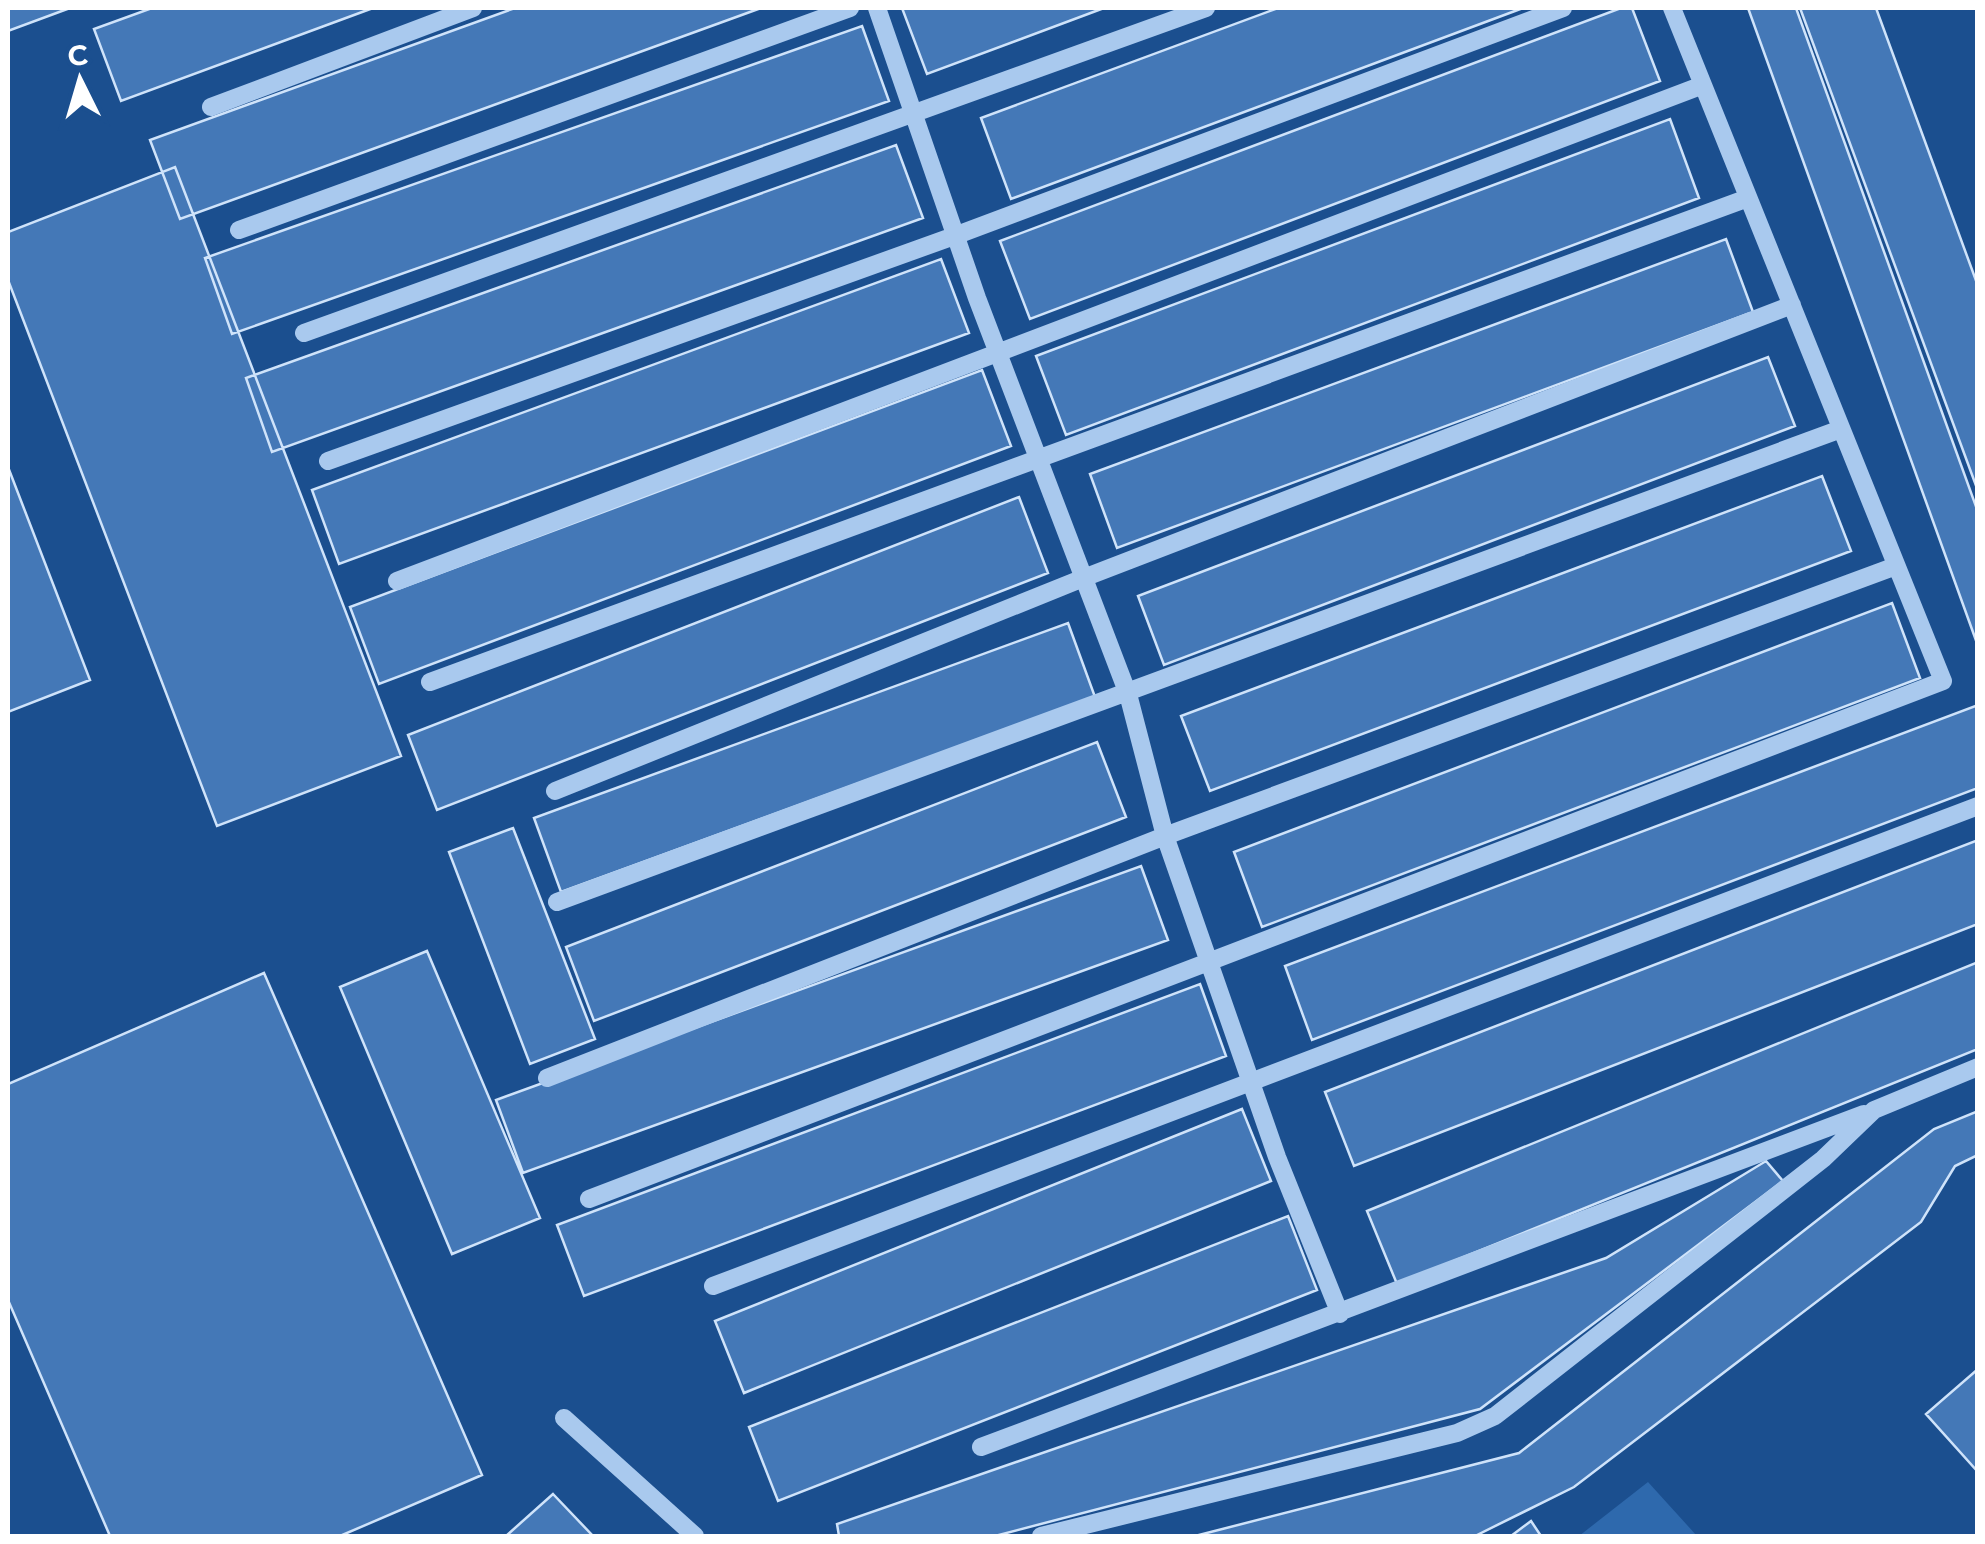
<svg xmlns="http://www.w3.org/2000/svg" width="1985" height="1544" font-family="Montserrat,sans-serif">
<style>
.green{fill:#2e69ad}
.building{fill:#4478b7;stroke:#cfe3fa;stroke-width:2.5}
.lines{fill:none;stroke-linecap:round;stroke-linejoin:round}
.minor{stroke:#a9c9ee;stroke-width:18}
</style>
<rect width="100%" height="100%" fill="#1b4f8f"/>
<path class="green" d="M1648,1482L1697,1536H1579Z"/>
<path class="building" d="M8,8H70L8,31Z
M152,8H373L121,101L94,29Z
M515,8H761L180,219L150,140Z
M902,8H1104L927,74Z
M1278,8H1523L1011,199L981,118Z
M1621,8H1632L1660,81L1030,319L1000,241Z
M1748,8H1796L1978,512V646Z
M1800,8H1876L1978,286V491Z
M862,26L889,101L232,334L205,258Z
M1670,119L1699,198L1066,435L1036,356Z
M896,145L923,218L272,452L246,378Z
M175,167L401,756L217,826L8,280V232Z
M1726,239L1753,312L1117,548L1090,474Z
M941,259L969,333L339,564L312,490Z
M1768,357L1795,426L1164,665L1138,596Z
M982,370L1011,446L379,684L350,607Z
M8,467L90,680L8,712Z
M1822,476L1851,551L1210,791L1181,716Z
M1019,497L1048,573L437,810L408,735Z
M1892,603L1920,678L1262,927L1234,852Z
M1068,623L1095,697L561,892L534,818Z
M1978,705V788L1312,1040L1285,966Z
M1097,742L1126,817L594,1021L566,947Z
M513,828L595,1039L530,1064L449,852Z
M1978,840V924L1354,1166L1325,1092Z
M1141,866L1168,940L523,1173L496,1100Z
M427,951L540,1218L452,1254L340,987Z
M1978,962V1049L1397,1284L1367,1211Z
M264,973L482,1475L340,1536H110L8,1300V1084Z
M1200,984L1226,1056L584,1296L557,1225Z
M1242,1109L1271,1181L744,1393L715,1321Z
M1978,1111V1155L1955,1166L1921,1222L1574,1487L1475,1536H1195L1519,1453L1934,1129Z
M1766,1161L1783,1181L1480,1409L995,1536H839L837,1524L1606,1258Z
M1288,1216L1317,1290L778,1501L749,1427Z
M1978,1369V1472L1926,1414Z
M553,1494L593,1536H506Z
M1531,1521L1541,1536H1511Z"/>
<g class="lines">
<path class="minor" d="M877,8L977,298L1128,694L1165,836L1277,1157L1340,1314
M211,107L473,8
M239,230L850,8
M304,333L1206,8
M328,461L957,235L1563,8
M397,581L1703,85
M430,682L1748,198
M555,791L1086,577L1792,305
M557,902L1841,429
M547,1078L1165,836L1896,566
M589,1199L1943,681L1672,8
M713,1286L1978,806
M564,1418L695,1536
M981,1447L1864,1114
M1041,1536L1457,1433L1495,1416L1823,1159L1874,1110L1978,1067"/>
</g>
<rect width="1985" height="1544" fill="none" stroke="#ffffff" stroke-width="20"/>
<g transform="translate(80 80) rotate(355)" stroke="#1b4f8f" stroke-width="8" paint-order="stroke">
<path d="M0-8L18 38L0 25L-18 38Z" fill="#ffffff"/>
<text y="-15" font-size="28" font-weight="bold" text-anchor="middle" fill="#ffffff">С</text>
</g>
</svg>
